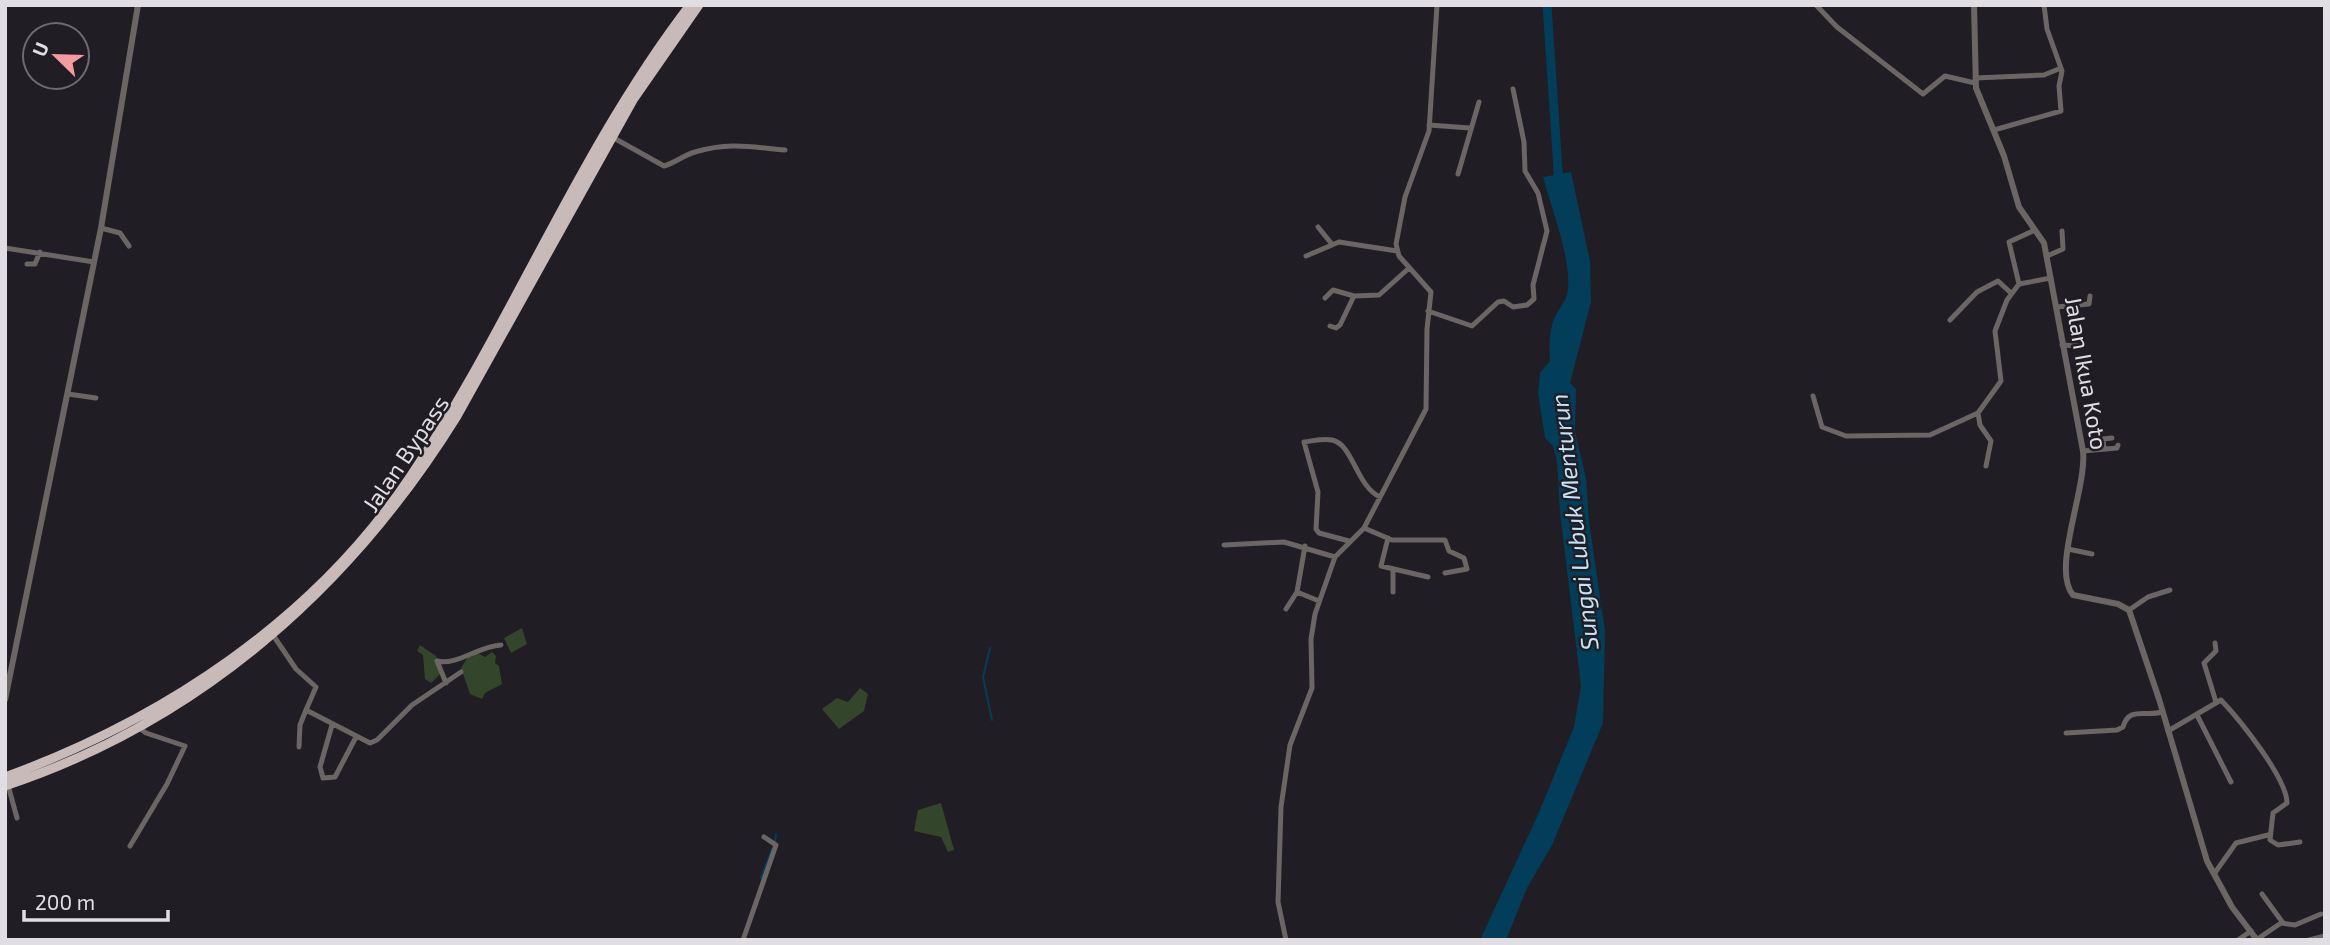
<svg xmlns="http://www.w3.org/2000/svg" width="2330" height="945" font-family="'Exo 2',sans-serif">
<style>
.green{fill:#33452a}
.water{fill:#023e59}
.lines{fill:none;stroke-linecap:round;stroke-linejoin:round}
.stream{stroke:#023e59;stroke-width:2}
.river{stroke:#023e59;stroke-width:9}
.minor{stroke:#6b6564;stroke-width:5}
.tertiary{stroke:#6b6564;stroke-width:6}
.trunk{stroke:#c8bab9;stroke-width:9}
.labels{text-anchor:middle;stroke-width:5;stroke-linejoin:round;paint-order:stroke}
.street-label{font-size:23px;fill:#e0dee3;stroke:#211d25}
.water-label{font-size:24px;font-style:italic;fill:#c5e3f6;stroke:#211d25}
</style>
<rect width="100%" height="100%" fill="#211d25"/>
<path class="green" d="M522,628L527,644L511,653L504,638Z
M420,645L436,656L443,671L431,683L425,679L423,655L417,651Z
M476,652L485,657L492,652L496,656L495,663L499,666L502,684L485,693L482,699L470,694L461,668L468,657H472Z
M860,688L868,694L864,711L839,729L822,709L837,698L848,702Z
M941,803L954,850L948,852L941,837L914,831L918,810Z"/>
<path class="water" d="M1571,172L1590,261L1591,302L1570,383L1576,389L1575,432L1586,478L1589,521L1605,631L1603,723L1552,845L1527,888L1506,940H1480L1537,817L1574,727L1581,686L1560,512L1557,461L1553,446L1545,438L1538,393L1540,373L1550,361C1549,346 1549,326 1557,313C1562,305 1567,299 1568,289C1571,257 1551,208 1543,177Z"/>
<g class="lines">
<path class="stream" d="M990,648L983,677L992,720
M775,841L776,834
M761,878L772,849"/>
<path class="river" d="M1547,5L1559,185"/>
<path class="minor" d="M1816,5L1837,27L1923,94L1945,76L1975,83
M1975,78L2044,75L2061,68
M1429,125L1470,128
M1994,130L2061,111L2059,86L2062,71L2047,29L2044,5
M612,137L664,166C675,163 684,155 695,152C729,142 751,147 785,150
M1458,174L1479,102
M1318,227L1331,243
M101,228L120,233L129,246
M5,248L94,262
M1306,256L1339,242L1397,251
M2047,256L2063,249L2062,231
M27,264H35L40,252
M2019,284L2009,242L2035,230
M1325,298L1333,290L1354,296
M2057,307L2089,304L2090,296
M1428,311L1472,326L1498,302L1504,301L1513,307L1527,305L1534,299L1533,285L1547,231L1538,193L1525,171L1524,142L1513,89
M1950,320L1977,292L1998,281L2011,293
M1330,326L1336,328L1340,325L1354,296L1379,295L1408,269
M2062,345L2079,346
M68,394L96,398
M1813,396L1822,427L1846,436L1930,435L1978,413L2001,381L1995,331L2007,300L2019,284L2051,278
M1978,413L1980,425L1991,441L1986,466
M2104,449L2103,439L2112,438
M2083,451L2117,448L2118,445
M1364,528L1392,540H1445L1449,551L1464,558L1467,569L1445,573
M1388,538L1381,566L1428,577
M1349,541L1319,533L1316,529L1318,492L1304,442C1313,441 1323,438 1332,440C1353,444 1356,486 1380,497
M1224,545L1284,542L1335,557
M1305,546L1297,592L1319,601
M2068,549L2092,554
M1393,571V592
M1286,609L1297,592
M2129,610L2148,597L2170,590
M273,635L296,669L316,687L306,710L370,743L377,740L412,705L461,672
M2215,643L2216,651L2204,663L2216,702
M446,683L437,661C456,666 479,646 501,645
M2197,715L2231,782
M332,725L320,767L323,778L335,777L356,737
M2168,731L2221,700C2239,719 2287,778 2287,803L2273,813L2270,840L2278,845L2300,842
M2066,733L2117,730L2123,727C2129,706 2145,717 2162,712
M299,747L300,725L306,710
M8,785L17,818
M130,846L167,784L185,746L146,733L138,727
M2214,874L2236,843L2268,835
M2262,894L2283,923
M743,940L776,845L764,837
M1286,940L1278,902L1281,807L1290,745L1312,688L1311,639L1315,614L1335,557L1364,528L1426,409L1427,329L1431,292L1399,256L1396,244L1405,197L1429,131L1437,5
M2238,940L2251,931
M2256,940L2281,923L2295,925L2321,914
M2309,940L2325,936"/>
<path class="tertiary" d="M1974,5L1976,88L2004,156L2019,207L2044,243L2083,451C2087,489 2051,569 2073,595L2118,604L2129,610L2159,699L2207,861L2232,907L2257,940
M5,700L101,228L138,5"/>
<path class="trunk" d="M5,777C164,719 314,620 410,477C512,325 578,151 690,5
M5,786C200,721 350,588 457,416L633,100L699,5"/>
</g>
<g class="labels">
<g class="street-label">
<text transform="translate(2086 373) rotate(80)" y="8">Jalan Ikua Koto</text>
<text transform="translate(406 454) rotate(-56)" y="8">Jalan Bypass</text>
</g>
<g class="water-label">
<text transform="translate(1575 522) rotate(-97)" y="8">Sungai Lubuk Menturun</text>
</g>
</g>
<rect width="2330" height="945" fill="none" stroke="#e0dee3" stroke-width="14"/>
<g transform="translate(56 56) rotate(293)"><circle r="33" fill="#211d25" stroke="#6d6a71" stroke-width="2"/>
<path d="M0-5L12 26L0 18L-12 26Z" fill="#f49aa0"/>
<text y="-10" font-size="19" font-weight="bold" text-anchor="middle" fill="#e0dee3">U</text>
</g>
<path d="M24 910v10h144v-10" fill="none" stroke="#e0dee3" stroke-width="3.5"/>
<text x="35" y="910" font-size="21" fill="#e0dee3" stroke="#211d25" stroke-width="5" paint-order="stroke">200 m</text>
</svg>
